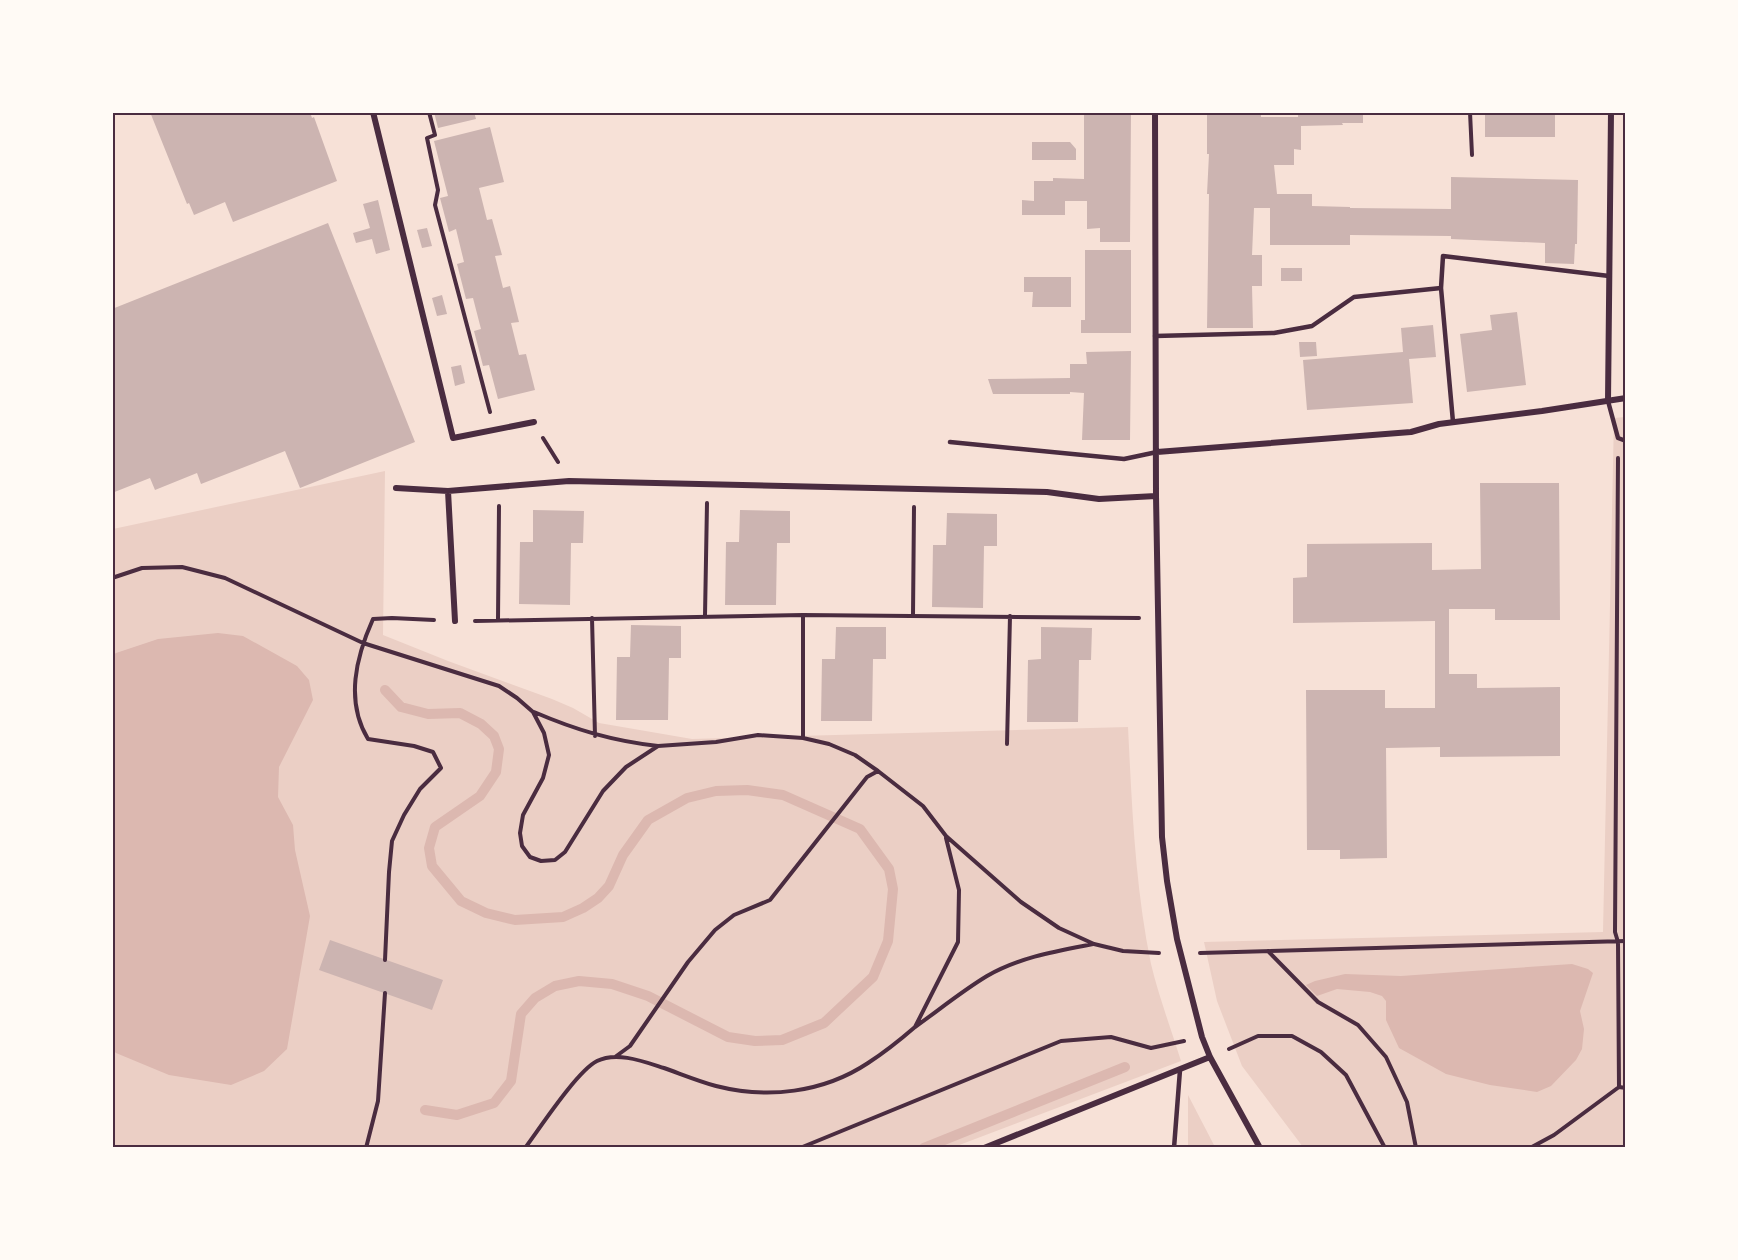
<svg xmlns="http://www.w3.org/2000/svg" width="1738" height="1260" font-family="'Alegreya Sans',sans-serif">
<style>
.green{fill:#ebcfc5}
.water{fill:#dcb8b0}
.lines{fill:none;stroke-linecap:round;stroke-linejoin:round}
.stream{stroke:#dcb8b0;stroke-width:10}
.building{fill:#ccb4b1}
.path{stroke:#4a2c40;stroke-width:4}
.service{stroke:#4a2c40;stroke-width:4.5}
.minor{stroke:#4a2c40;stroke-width:6}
.neatline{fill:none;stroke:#4a2c40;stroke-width:2}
</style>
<rect width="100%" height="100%" fill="#f7e1d7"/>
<path class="green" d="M1625,417V1147H1303L1242,1066L1217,1001L1204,942L1603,932L1614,418Z
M385,471L383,635L448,661L552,699L573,708L599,723L692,739L1128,727C1132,807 1135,886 1151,964C1159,997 1171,1029 1181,1061L954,1147H113V529Z
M1188,1095L1215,1147H1188Z"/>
<path class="water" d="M218,633L243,636L297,666L309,680L313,700L279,767L278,797L293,825L295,850L310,916L287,1049L264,1071L231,1085L169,1075L116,1053L112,1049L113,655L116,653L158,639Z
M1572,964L1588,969L1593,973L1580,1011L1584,1029L1582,1049L1576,1060L1551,1086L1537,1092L1490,1085L1446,1074L1399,1048L1386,1020V1001L1382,996L1370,992L1337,989L1317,996L1306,985L1315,981L1345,974L1401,976Z"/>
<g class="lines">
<path class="stream" d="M385,690L401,707L428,714L460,713L481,724L494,736L499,749L496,772L480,796L435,827L429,848L432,866L461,901L486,913L515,920L563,917L583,908L598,898L609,886L623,855L648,820L687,798L716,791L747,790L783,795L860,829L889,869L893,889L888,941L873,977L824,1023L782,1040L755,1041L728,1037L648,996L612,984L579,981L555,986L535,998L521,1014L511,1081L494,1103L457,1115L425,1110
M924,1148L1125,1067"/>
</g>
<path class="building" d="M150,112H218L219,115L225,112H310L312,118L314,117L337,181L233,222L225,202L194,215L189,203L187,204Z
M434,112H474L476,119L438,128Z
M1084,112H1131L1130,242H1100V228L1087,229V201H1065V215H1022V200L1034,201V181H1053V178L1084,179Z
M1298,112H1363V123H1342L1343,125L1301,126V150L1294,149V165H1274L1277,194H1312V206L1350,207V208L1451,209V177L1578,180L1577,244H1575L1574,264L1545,263V243L1451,239V236L1350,235V245H1270V208H1254L1252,255H1262V286H1252L1253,328H1207L1209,194H1207L1209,154H1207V114H1261V117H1298Z
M1485,112H1555V137H1485Z
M490,127L504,182L479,188L487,220L492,219L502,255L495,256L503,288L510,286L519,322L511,323L519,355L526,354L535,390L498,399L489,365L483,366L474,331L481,329L473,298L466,299L457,264L464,262L456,229L449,232L440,198L448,196L434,141Z
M1032,142H1070L1076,149V160H1032Z
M378,200L390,250L376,254L372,239L356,243L353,233L370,228L363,204Z
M328,223L415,442L300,488L285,451L201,484L197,473L155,490L150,478L112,493V309Z
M427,228L432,246L422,248L417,230Z
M1085,250H1131V333H1081V320H1085Z
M1281,268H1302V281H1281Z
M1024,277H1071V307H1032L1033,292H1024Z
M442,295L447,314L437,316L432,298Z
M1517,312L1526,385L1467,392L1460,334L1492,330L1490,315Z
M1433,325L1436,357L1409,359L1413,403L1307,410L1303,360L1403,352L1401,328Z
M1299,342H1316L1317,356L1300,357Z
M1131,351L1130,440H1082L1084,393L1070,392V394H993L988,379L1070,378V364H1087L1086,352Z
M461,365L465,383L455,386L451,367Z
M1480,483H1559L1560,620H1495V609H1449V674H1477V688L1560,687V756L1440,757V747L1386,748L1387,858L1340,859V850H1307L1306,690H1385V708H1435V621L1293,623V578L1307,577V544L1432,543V570L1481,569Z
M533,510L584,511L583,543H571L570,605L519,604L520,542H533Z
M740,510L790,511V543H777L776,605H725L726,542H739Z
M947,513L997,514V546H984L983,608L932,607L933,545H946Z
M631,625L681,626V658H669L668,720H616L617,657H630Z
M836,627H886V659H873L872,721H821L822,659H835Z
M1041,627L1092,628L1091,660H1079L1078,722H1027L1028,660L1041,659Z
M330,940L443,980L432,1010L319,970Z"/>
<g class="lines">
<path class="path" d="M429,112L435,135L427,138L438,190L435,205L490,412
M1470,112L1472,155
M543,438L558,462
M1618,458L1615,932L1618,942L1619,1087
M112,578L142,568L182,567L225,578L363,643L499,686L517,698L533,712L544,733L549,755L543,778L523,815L520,833L522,846L530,857L541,861L555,860L565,852L603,791L626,767L658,746L716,742L758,735L803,738L829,744L855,755L878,771L923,806L946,836L1021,902L1059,928L1094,944L1123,951L1159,953
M705,616L707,503
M913,616L914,507
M592,618L595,736
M498,620L499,506
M475,621L803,615L1139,618
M534,712C576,730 613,741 658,746
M803,737V615
M1007,744L1010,616
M946,838L959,890L958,942L915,1027C939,1010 962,991 987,976C1020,957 1057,951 1093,944
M1268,951L1318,1002L1358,1025L1386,1057L1407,1102L1416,1148
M1200,953L1626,941
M385,960L389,872L392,841L404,815L420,789L441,768L433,752L414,746L368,739C345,701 356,657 373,619L392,618L434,620
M1229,1049L1258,1036H1292L1321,1052L1346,1075L1385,1148
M615,1057L630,1046L688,962L715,930L734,915L770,900L867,777L878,771
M366,1148L378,1101L385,993
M525,1148C540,1128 577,1071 597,1061C617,1051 645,1062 664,1068C681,1074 698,1081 716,1086C767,1099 823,1093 868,1063C885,1052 900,1040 915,1027
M800,1148L1061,1041L1111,1037L1151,1048L1184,1041
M1530,1148L1554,1135L1619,1087L1626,1088"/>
<path class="service" d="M1441,288L1443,256L1609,276
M1155,336L1274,333L1312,326L1354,297L1441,288L1453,422
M1608,401L1618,438L1626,441
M950,442L1124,459L1157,452
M1174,1148L1180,1070"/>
<path class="minor" d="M373,112L453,438L534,422
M1155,112L1156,496L1162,837L1167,881L1177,939L1202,1037L1210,1057L1260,1148
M1608,401L1611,112
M1157,452L1411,432L1439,424L1542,411L1626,398
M396,488L448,491L569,481L1047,492L1099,499L1156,496
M448,491L455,621
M984,1148L1210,1057"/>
</g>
<rect width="1738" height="1260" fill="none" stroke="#fffaf5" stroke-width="228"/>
<rect x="114" y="114" width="1510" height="1032" class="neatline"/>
</svg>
